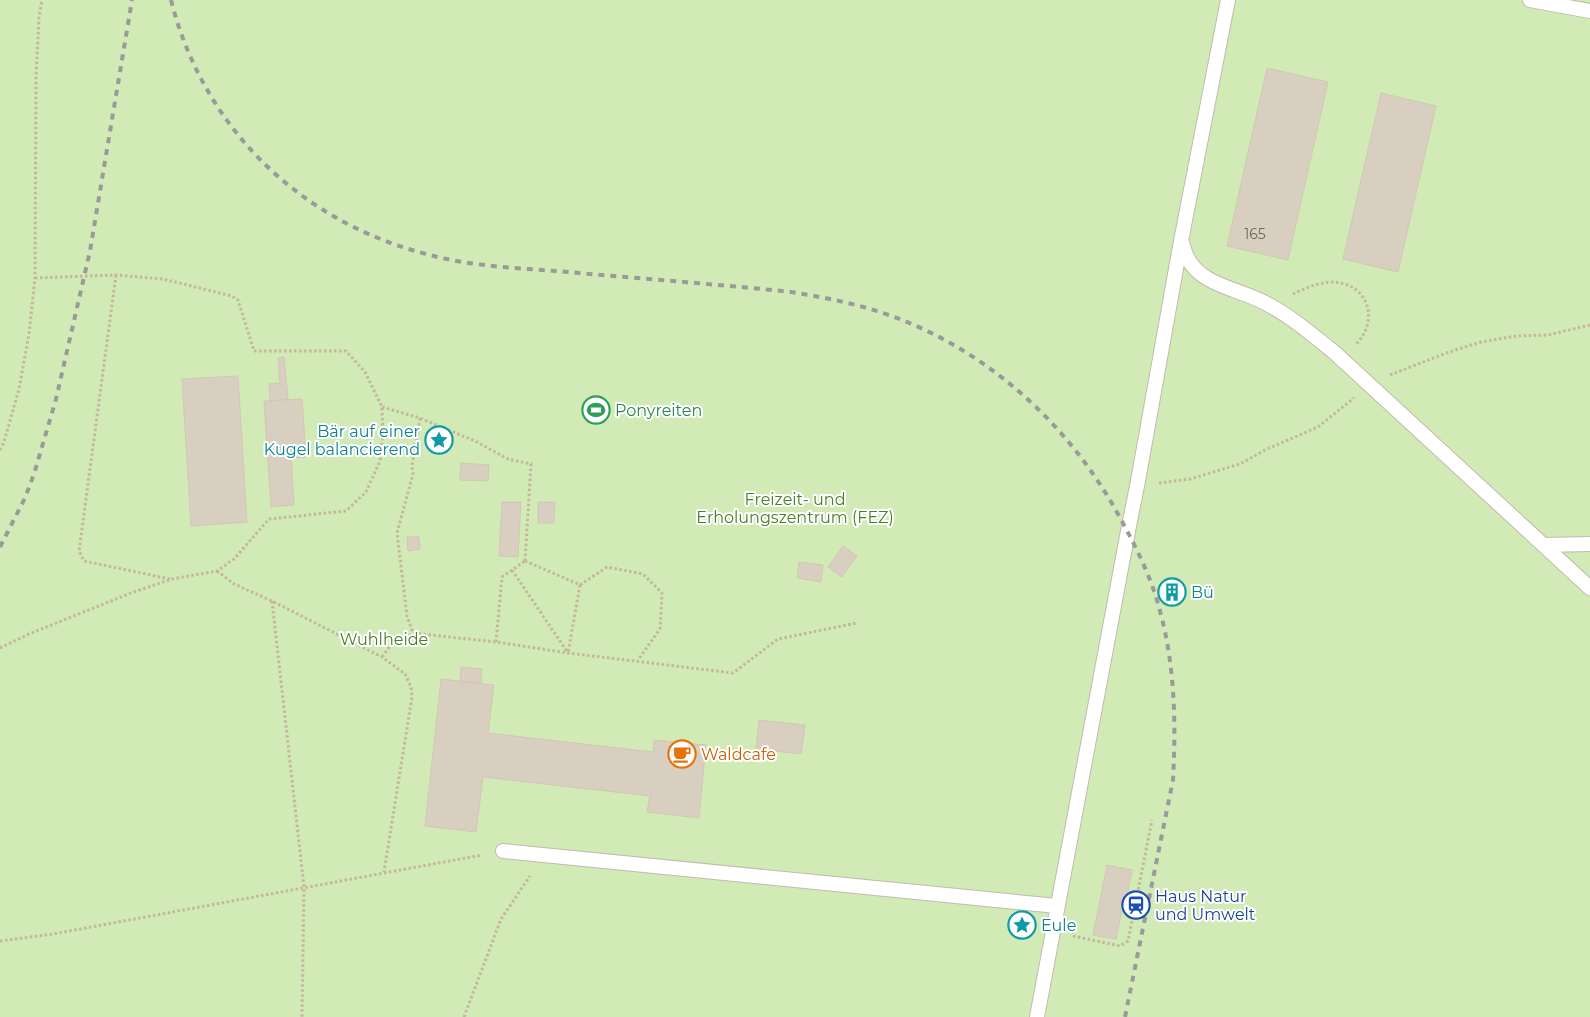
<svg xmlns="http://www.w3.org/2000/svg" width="1590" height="1017" font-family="Montserrat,sans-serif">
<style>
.green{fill:#d2eab5}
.building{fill:#d8cfc1;stroke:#d3c7b4}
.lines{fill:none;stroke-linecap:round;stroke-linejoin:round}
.service-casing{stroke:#c2bbae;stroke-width:16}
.path{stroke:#c4b79f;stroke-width:3;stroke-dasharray:2.5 2.5;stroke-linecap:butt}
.service{stroke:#fff;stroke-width:14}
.rail{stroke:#9a9a9a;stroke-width:4;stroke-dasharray:6 6;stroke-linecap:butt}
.labels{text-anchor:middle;stroke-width:4;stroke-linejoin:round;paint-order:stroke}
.number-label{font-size:14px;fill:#6e675b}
.leisure-label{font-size:16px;fill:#27864d;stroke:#fff;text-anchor:start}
.culture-label{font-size:16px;fill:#0d838f;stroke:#fff;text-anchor:start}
.park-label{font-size:16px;fill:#4a7f2a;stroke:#fff}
.food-label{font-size:16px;fill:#c56008;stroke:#fff;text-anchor:start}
.transit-label{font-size:16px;fill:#164399;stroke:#fff;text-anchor:start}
</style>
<rect width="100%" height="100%" fill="#f6f3ec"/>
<path class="green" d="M0,0H1590V1017H0Z"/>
<path class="building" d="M1267,68L1328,82L1288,260L1227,246Z
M1381,93L1436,106L1398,272L1343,259Z
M284,357L288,399L270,401L269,384L280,383L278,358Z
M238,376L247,522L191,526L182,379Z
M302,399L306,457L291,458L294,505L271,507L264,401Z
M461,463L489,465L488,481L460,480Z
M502,502H521L518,557L499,556Z
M538,502H555L554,523H538Z
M407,537H419L420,549L408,551Z
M843,546L857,556L842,577L828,567Z
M799,562L823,565L821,582L797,578Z
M1174,585L1177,597L1170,599L1167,587Z
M461,667L482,669L481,684L460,682Z
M441,679L494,685L488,733L653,752L654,740L706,745L699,818L647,812L650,796L483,777L476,832L425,826Z
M759,720L805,725L801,754L756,749Z
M1107,865L1132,870L1126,901H1124L1116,939L1093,935Z"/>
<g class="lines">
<g class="service-casing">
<path id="service" d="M1530,0L1590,11
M1182,242C1183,247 1185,252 1187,257C1201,287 1243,289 1269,305C1293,318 1314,336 1335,353L1590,588
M1544,545L1590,544
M503,851L1057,906
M1037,1017L1128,531L1138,481L1181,241L1228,0"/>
</g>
<path class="path" d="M116,275L79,551L84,561L170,579
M1293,294C1305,288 1320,282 1334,282C1368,284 1380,320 1356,344
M1390,375L1449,352L1481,342L1516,336L1548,335L1590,325
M382,407L420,418L475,441L508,459L531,464L525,561
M420,418L412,466L413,474L397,533L407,616L413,633L496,642L568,653L733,673L778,639L857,623
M0,450L4,442L19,389L29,334L35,278L36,78L39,17L42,0
M1159,483L1190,479L1240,464L1267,449L1318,427L1354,398
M525,561L580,585L568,653
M512,570L568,653
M217,571L234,584L272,601L382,657L405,674L411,687L412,697L384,872
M580,585L607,567L643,574L662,593L660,629L638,660
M272,601L304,887L302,1017
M496,642L502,577L525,561
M0,648L29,634L131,593L172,579L217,571L234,559L269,519L346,511L366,492L380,461L383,436L382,407L365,372L346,351H254L238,300L232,296L163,279L116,275L35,278
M382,657L391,645L413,633
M1073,936L1120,946L1128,941L1152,820
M0,941L53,934L482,855
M464,1017L501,919L530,876"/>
<use href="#service" class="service"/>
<path class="rail" d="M171,0C203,127 299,221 426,254C472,267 521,268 568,272C642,279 717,284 791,292C822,297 853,303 883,313C984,347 1067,422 1118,514C1135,545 1151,576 1160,611C1175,666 1176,723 1173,780L1125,1017
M0,547L25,498L34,474L56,399L90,251L132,0"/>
</g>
<defs>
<g id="stadium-ring" transform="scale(1.4375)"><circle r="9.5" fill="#fff" stroke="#2e9e5b" stroke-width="1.5"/><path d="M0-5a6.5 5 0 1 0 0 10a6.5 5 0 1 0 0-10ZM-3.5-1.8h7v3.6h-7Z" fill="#2e9e5b"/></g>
<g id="sight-ring" transform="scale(1.4375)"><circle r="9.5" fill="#fff" stroke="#0f9aa8" stroke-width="1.5"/><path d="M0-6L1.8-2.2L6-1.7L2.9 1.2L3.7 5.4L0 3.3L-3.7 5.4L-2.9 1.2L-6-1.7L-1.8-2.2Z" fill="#0f9aa8"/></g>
<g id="building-ring" transform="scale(1.4375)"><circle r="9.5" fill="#fff" stroke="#0f9aa8" stroke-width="1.5"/><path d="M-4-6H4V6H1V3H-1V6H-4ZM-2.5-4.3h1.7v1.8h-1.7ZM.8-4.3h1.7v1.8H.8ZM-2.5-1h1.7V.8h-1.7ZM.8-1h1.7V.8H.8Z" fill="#0f9aa8"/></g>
<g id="cafe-ring" transform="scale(1.4375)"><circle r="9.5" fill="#fff" stroke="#e8710a" stroke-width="1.5"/><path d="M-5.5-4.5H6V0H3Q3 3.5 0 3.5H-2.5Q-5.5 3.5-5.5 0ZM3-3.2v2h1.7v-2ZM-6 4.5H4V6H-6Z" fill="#e8710a"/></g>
<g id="station-ring" transform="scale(1.4375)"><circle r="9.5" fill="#fff" stroke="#1a4fb4" stroke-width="1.5"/><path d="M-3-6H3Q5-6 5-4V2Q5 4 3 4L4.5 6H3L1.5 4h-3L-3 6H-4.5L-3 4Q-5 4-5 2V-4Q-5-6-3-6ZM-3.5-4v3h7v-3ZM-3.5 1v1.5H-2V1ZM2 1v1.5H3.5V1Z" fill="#1a4fb4"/></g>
</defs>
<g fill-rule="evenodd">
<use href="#stadium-ring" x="596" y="410"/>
<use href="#sight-ring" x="439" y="440"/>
<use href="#building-ring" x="1172" y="592"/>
<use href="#cafe-ring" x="682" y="754"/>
<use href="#station-ring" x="1136" y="905"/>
<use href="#sight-ring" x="1022" y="925"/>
</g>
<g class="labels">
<g class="number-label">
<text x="1255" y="239">165</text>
</g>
<g class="leisure-label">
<text x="615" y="416">Ponyreiten</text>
</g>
<g class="culture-label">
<text x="420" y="437" text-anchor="end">Bär auf einer<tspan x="420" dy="18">Kugel balancierend</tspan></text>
<text x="1191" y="598">Bü</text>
<text x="1041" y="931">Eule</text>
</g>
<g class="park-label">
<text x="795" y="505">Freizeit- und<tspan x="795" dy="18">Erholungszentrum (FEZ)</tspan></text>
<text x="384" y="645">Wuhlheide</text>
</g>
<g class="food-label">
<text x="701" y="760">Waldcafe</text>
</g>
<g class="transit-label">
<text x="1155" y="902">Haus Natur<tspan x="1155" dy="18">und Umwelt</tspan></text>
</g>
</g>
</svg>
